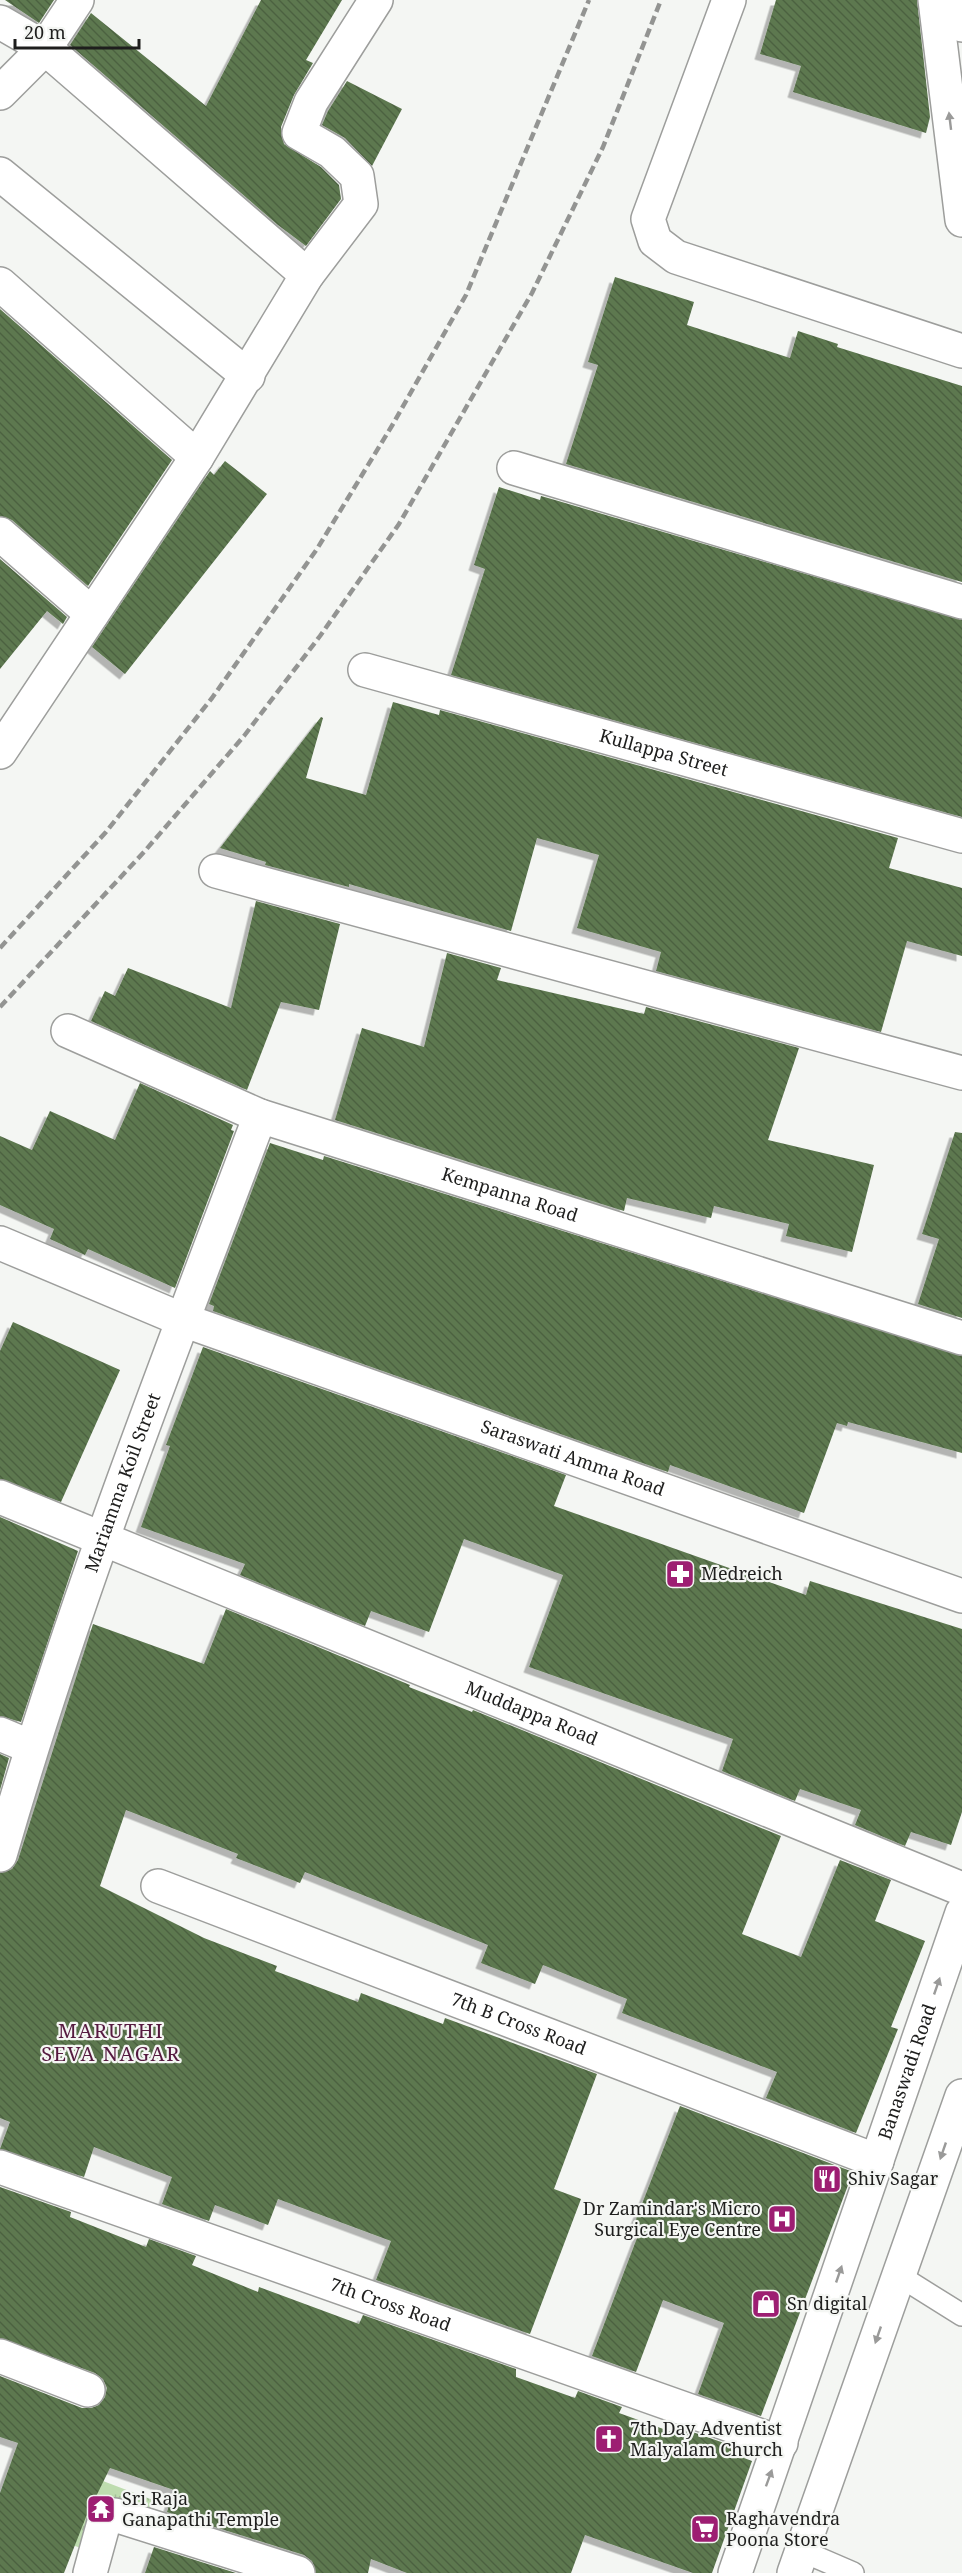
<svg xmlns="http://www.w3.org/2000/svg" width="962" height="2573" font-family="'Noto Serif',serif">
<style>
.grass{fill:url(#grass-tufts)}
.building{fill:url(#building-back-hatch);filter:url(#shadow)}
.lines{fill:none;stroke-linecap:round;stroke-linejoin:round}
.service-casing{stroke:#9d9e9c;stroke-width:24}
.minor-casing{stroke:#9d9e9c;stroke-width:36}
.tertiary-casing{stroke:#9d9e9c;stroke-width:36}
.primary-casing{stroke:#9d9e9c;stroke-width:36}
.service{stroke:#fff;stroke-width:21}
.minor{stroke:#fff;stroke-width:33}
.tertiary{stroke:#fff;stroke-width:33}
.primary{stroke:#fff;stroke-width:33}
.rail{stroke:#939492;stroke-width:4.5;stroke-dasharray:9 4.5;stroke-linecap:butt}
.oneway{fill:#9a9a99}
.labels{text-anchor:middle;stroke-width:4.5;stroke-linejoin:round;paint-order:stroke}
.street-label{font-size:18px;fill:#1e1e1d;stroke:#f4f6f3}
.poi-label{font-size:18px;fill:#1e1e1d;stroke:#f4f6f3;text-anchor:start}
.neighbourhood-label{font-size:20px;letter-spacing:1.5px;fill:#561a40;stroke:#f4f6f3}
</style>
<defs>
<pattern id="grass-tufts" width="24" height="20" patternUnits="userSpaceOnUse" patternTransform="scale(1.5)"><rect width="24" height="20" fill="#bedcaf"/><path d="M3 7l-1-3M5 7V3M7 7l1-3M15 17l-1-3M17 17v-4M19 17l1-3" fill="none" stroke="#a3bc96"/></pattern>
<pattern id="building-back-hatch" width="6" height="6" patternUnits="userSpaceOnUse" patternTransform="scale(1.5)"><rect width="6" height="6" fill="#5d784f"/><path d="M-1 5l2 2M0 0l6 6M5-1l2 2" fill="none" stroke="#4c6241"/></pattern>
<filter id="shadow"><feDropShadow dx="-5.5" dy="5.5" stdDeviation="0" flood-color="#0004"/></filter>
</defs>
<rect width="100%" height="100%" fill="#f4f6f3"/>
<path class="grass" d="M74,2470L153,2500L144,2524H104L96,2553L51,2538Z"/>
<path class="building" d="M5,0H54L39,23Z
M261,0H342L306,60L313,63L294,95L281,127L284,144L321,167L339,185L341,199L306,246L278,225L70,45L91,13L206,106Z
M776,0H917L930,117L926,133L793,92L801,66L760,54Z
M347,81L402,109L372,166L345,138L322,125L328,111Z
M615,277L694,302L687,325L790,358L798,331L838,344L837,347L962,386V582L566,464L598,365L588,362Z
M0,309L172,460L88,586L12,520L0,516Z
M225,461L267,494L125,674L92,647L210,471L214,475Z
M499,487L540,500L541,496L555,500L962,620V817L451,675L485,569L474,565Z
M0,559L67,617L63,624L47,611L0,669Z
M393,702L439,715L440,710L898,838L889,868L962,888V956L907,941L881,1032L656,971L661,952L577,928L599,855L537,838L511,931L349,884V887L265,865L266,862L220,848L321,717L323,718L306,778L366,795Z
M256,901L340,924L319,1010L281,1002L247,1090L91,1021L105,991L115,996L128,968L231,1008Z
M447,953L501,968L497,980L644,1014L646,1007L799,1048L768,1140L874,1165L852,1252L786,1236L789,1224L714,1206L711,1218L627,1198L624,1211L335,1120L362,1028L424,1047Z
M140,1083L233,1125L231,1130L234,1131L175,1288L88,1249L85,1255L50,1239L54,1229L0,1205V1136L32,1150L50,1111L115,1140Z
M955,1132L962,1133V1318L918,1304L939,1239L922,1234Z
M270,1143L323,1160L324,1156L962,1356V1453L848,1422L847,1426L837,1423L804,1513L670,1465L668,1472L213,1311L214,1306L209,1304Z
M13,1322L120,1370L61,1502L0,1479V1351Z
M203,1347L566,1475L554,1506L806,1595L810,1581L962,1629V1812L951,1845L911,1832L905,1846L855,1825L861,1810L800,1789L795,1801L722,1771L733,1739L529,1667L563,1575L464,1539L429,1632L371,1611L365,1626L240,1575L245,1564L141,1527L170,1446L166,1445Z
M0,1517L78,1551L21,1722L0,1716Z
M226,1609L410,1685L409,1687L472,1712L473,1710L781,1836L742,1934L801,1957L840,1860L891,1880L875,1921L925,1941L891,2027L898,2029L856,2133L766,2098L777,2072L622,2013L627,1999L543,1965L535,1984L481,1963L488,1945L305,1872L300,1883L236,1858L238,1854L126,1810L100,1886L204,1938L277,1966L275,1971L358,2002L361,1993L443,2024L445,2018L597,2074L554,2189L581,2199L530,2334L376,2280L391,2241L278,2199L268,2225L215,2205L209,2221L162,2204L172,2177L94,2147L84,2177L0,2149L10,2122L0,2118V1873L12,1869L18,1860L93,1624L204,1664Z
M0,1754L9,1758L0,1790Z
M680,2106L853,2172L761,2416L698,2394L724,2323L663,2300L636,2372L592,2356L642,2225L635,2222Z
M0,2187L71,2212L70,2217L146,2247L149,2239L196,2256L192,2265L258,2292L259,2287L359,2324L363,2315L516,2369V2377L575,2398L578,2391L622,2407L619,2413L680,2435L684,2429L747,2451L744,2458L752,2461L712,2573H693L585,2535L571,2573H407L371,2559L368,2573H316L312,2561L304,2555L167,2512L174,2490L110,2468L86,2517L64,2573H0V2493L18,2443L0,2437V2376L82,2408H91L99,2405L105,2397L107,2388L103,2379L95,2373L0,2338Z
M154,2547L236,2573H145Z"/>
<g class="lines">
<g class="service-casing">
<path id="service" d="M898,2275L962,2315
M802,2551L853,2573"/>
</g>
<g class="minor-casing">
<g id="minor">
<path d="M729,0L648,219L655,241L676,257L962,351"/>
<path d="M0,22L45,48L307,275"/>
<path d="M0,174L248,376"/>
<path d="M0,284L197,457"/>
<path d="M514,468L962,602"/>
<path d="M0,534L92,614"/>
<path id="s1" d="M365,670L962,836"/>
<path d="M0,752L197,457L307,275L361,204L357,176L332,152L299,133L311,102L376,0"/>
<path d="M216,871L962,1073"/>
<path id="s2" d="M68,1031L260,1116L962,1338"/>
<path id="s3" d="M0,1243L183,1320L962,1596"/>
<path id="s4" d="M0,1497L962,1889"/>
<path d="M0,1734L31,1747"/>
<path id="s5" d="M0,1855C72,1604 168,1360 260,1116"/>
<path id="s6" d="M158,1886L877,2161"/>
<path id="s7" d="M0,2167L781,2443"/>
<path d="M0,2356L88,2390"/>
<path d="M90,2573L104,2522L115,2515L298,2573"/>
</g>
</g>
<g class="tertiary-casing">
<path id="tertiary" d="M935,0L962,220
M0,93L45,48L77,0"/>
</g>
<g class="primary-casing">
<g id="primary">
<path d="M958,0L962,25"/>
<path id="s8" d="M735,2573L962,1913"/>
<path d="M794,2573L962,2096"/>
</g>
</g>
<use href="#service" class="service"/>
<use href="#minor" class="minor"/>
<use href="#tertiary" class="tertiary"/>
<use href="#primary" class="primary"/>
<path class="rail" d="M0,948L106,832L212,698L317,549L393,424L466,295L589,0
M0,1007L144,852L244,736L320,636L399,524L532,293L603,147L661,0"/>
</g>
<defs><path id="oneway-solid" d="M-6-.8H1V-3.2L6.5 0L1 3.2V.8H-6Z" transform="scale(1.5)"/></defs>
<g class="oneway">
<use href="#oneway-solid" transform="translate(950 121) rotate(-97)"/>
<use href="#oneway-solid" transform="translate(937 1986) rotate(-71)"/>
<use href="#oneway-solid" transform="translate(943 2151) rotate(109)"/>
<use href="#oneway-solid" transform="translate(839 2274) rotate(-71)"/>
<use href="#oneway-solid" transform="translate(878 2335) rotate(109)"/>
<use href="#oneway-solid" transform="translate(769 2478) rotate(-70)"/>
</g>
<defs>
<g id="pharmacy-square" transform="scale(1.5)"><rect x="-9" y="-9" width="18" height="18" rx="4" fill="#9d1e72" stroke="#f4f6f3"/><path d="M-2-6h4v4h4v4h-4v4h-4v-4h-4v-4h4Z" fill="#fff"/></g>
<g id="restaurant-square" transform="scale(1.5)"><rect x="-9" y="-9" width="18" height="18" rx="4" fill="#9d1e72" stroke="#f4f6f3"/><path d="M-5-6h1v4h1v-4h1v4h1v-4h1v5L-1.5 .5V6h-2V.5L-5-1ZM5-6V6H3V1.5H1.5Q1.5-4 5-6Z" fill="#fff"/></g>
<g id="hospital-square" transform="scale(1.5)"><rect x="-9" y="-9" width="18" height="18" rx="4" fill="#9d1e72" stroke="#f4f6f3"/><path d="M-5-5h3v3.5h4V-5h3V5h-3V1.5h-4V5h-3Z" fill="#fff"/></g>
<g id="shop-square" transform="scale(1.5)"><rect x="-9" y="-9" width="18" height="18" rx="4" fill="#9d1e72" stroke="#f4f6f3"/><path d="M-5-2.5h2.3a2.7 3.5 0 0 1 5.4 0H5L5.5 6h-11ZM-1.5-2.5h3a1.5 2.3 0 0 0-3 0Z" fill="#fff"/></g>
<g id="church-square" transform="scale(1.5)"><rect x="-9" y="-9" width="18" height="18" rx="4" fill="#9d1e72" stroke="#f4f6f3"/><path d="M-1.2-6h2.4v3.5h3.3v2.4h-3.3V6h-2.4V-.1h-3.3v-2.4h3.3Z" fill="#fff"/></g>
<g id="temple-square" transform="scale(1.5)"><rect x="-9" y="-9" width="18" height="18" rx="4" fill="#9d1e72" stroke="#f4f6f3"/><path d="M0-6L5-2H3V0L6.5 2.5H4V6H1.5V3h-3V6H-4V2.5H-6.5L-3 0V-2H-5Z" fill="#fff"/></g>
<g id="supermarket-square" transform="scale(1.5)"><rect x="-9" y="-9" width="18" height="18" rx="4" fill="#9d1e72" stroke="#f4f6f3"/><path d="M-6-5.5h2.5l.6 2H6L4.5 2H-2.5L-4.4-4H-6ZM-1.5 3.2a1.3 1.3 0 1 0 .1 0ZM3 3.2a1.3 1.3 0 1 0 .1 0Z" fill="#fff"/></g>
</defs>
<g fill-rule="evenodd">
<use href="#pharmacy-square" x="680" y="1574"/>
<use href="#restaurant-square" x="827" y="2179"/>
<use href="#hospital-square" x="782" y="2219"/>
<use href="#shop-square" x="766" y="2304"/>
<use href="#church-square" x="609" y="2439"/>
<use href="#temple-square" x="101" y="2509"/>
<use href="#supermarket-square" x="705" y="2529"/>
</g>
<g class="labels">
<g class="street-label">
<text dy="6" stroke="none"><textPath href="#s1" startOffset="310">Kullappa Street</textPath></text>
<text dy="6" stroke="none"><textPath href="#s2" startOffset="472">Kempanna Road</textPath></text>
<text dy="6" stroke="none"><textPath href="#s3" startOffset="612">Saraswati Amma Road</textPath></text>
<text dy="6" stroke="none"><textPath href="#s5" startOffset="392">Mariamma Koil Street</textPath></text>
<text dy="6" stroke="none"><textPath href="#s4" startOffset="574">Muddappa Road</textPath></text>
<text dy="6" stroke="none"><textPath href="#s6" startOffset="386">7th B Cross Road</textPath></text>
<text dy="6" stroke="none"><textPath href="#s8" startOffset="530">Banaswadi Road</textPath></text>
<text dy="6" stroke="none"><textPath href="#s7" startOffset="414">7th Cross Road</textPath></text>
</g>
<g class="poi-label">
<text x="701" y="1580">Medreich</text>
<text x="848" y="2185">Shiv Sagar</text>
<text x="761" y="2215" text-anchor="end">Dr Zamindar's Micro<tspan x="761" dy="21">Surgical Eye Centre</tspan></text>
<text x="787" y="2310">Sn digital</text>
<text x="630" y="2435">7th Day Adventist<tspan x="630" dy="21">Malyalam Church</tspan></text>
<text x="122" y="2505">Sri Raja<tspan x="122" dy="21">Ganapathi Temple</tspan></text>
<text x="726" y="2525">Raghavendra<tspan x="726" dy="21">Poona Store</tspan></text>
</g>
<g class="neighbourhood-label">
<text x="111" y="2038">MARUTHI<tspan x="111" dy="23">SEVA NAGAR</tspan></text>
</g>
</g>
<path d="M15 39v9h124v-9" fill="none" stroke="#1e1e1d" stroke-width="3"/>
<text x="24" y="39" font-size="18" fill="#1e1e1d" stroke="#f4f6f3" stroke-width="4.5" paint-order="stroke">20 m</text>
</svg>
